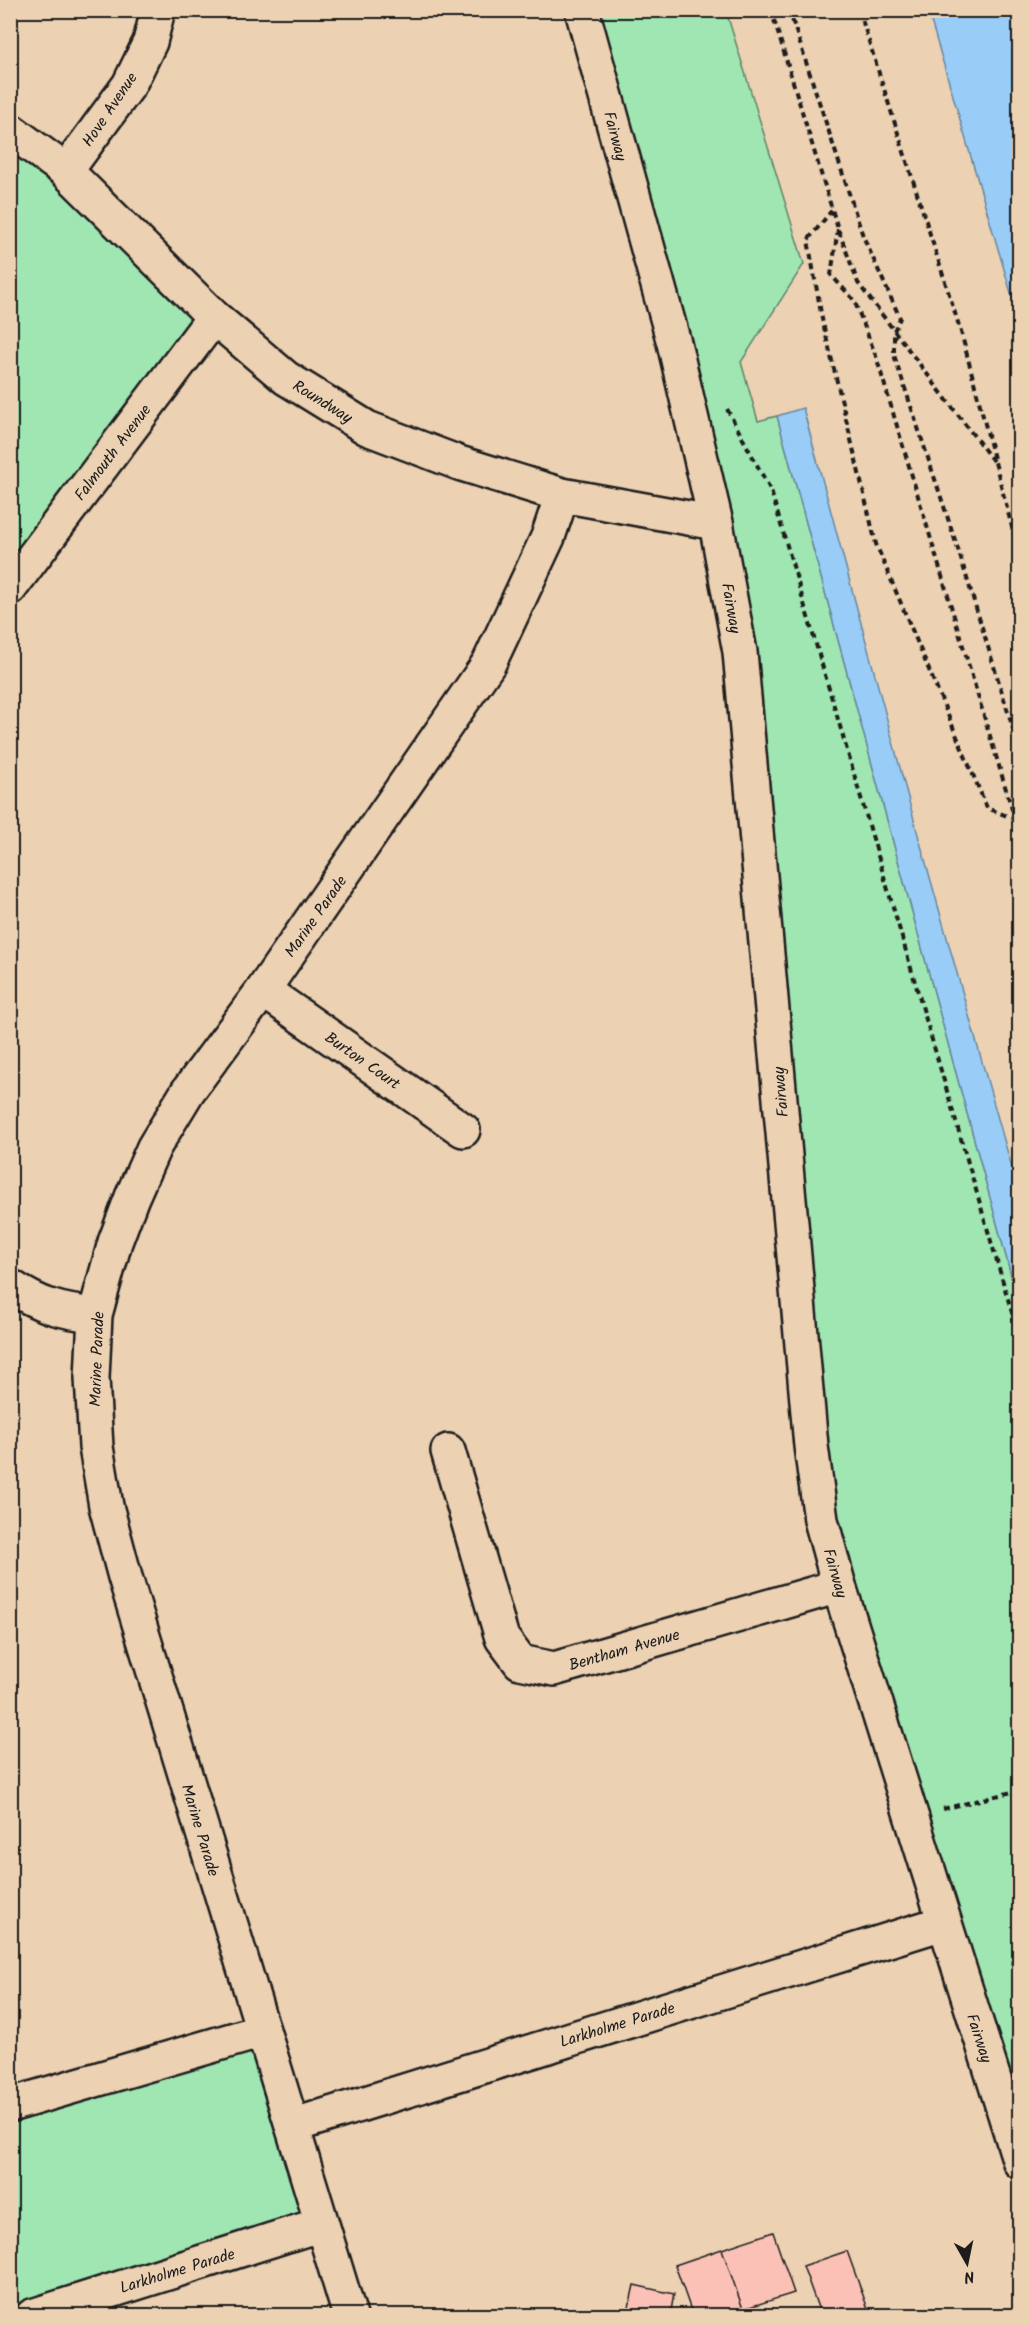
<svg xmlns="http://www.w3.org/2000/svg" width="1030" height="2326" font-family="Kalam,sans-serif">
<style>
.green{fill:#a0e6b2;stroke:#5e8167;stroke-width:1.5}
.water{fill:#99cdf7;stroke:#67869f;stroke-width:1.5}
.building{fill:#fcc1b6;stroke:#1c1c1c;stroke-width:1.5}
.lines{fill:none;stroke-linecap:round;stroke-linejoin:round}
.street-casing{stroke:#1c1c1c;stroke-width:38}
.secondary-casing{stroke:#1c1c1c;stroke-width:38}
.path{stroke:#1c1c1c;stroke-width:4;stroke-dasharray:6 4.5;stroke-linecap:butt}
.street{stroke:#ecd1b3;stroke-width:33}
.secondary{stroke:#ecd1b3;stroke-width:33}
.labels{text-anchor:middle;stroke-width:6;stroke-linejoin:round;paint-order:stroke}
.street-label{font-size:16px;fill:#1c1c1c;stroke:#ecd1b3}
</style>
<rect width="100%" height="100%" fill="#ecd1b3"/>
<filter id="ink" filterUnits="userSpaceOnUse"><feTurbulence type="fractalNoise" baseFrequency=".0167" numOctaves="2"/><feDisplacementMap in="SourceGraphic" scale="12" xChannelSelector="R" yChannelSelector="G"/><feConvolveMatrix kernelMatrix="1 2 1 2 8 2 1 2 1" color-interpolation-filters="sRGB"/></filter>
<g filter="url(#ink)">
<path class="green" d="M582,11H726L804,264L741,362L758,421L777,416L1019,1304V2162L839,1586L740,652Z
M11,130L214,317L11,579Z
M262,2031L322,2224L32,2315L11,2316V2105Z"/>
<path class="water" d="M928,11H1019V320Z
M803,408L920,842L1019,1193V1304L777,416Z"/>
<path class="building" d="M773,2232L794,2293L743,2309L722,2249Z
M722,2249L743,2309L726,2316H693L675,2265Z
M847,2251L868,2309L850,2316H821L803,2266Z
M634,2285L674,2294L670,2316H627Z"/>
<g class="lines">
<g class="street-casing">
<path id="street" d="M10,130L66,171L214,317L286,378L367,428L459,463L562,495L716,523
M66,171L129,85L150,42L158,10
M10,588L214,317
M263,990L463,1130
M10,1286C41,1306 59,1311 95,1315
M448,1451L502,1638L520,1662L554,1669L839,1586
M10,2105L262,2031
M292,2126L943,1923
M32,2316L322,2224
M350,2316L125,1577L106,1506L96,1447L92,1378L95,1315L115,1242L132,1197L154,1147L188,1091L263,990L489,663L548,537L562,495"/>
</g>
<g class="secondary-casing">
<path id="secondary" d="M582,10L674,343L716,523L740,652L811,1446L821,1520L839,1586L1020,2162"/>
</g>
<path class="path" d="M771,10L838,229L858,283L993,461
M789,10L863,236L900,318L894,331V355L957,546L1020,751
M859,10L961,332L1020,558
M832,210L808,240L822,319L876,544L987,808L1015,819
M838,229L831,275L854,300L876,356L1020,836
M727,409L771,491L1020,1340
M943,1809L1020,1790"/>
<use href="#street" class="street"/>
<use href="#secondary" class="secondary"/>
</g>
</g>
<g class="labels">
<g class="street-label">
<text transform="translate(109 109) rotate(-56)" y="6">Hove Avenue</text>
<text transform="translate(616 136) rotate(75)" y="6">Fairway</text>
<text transform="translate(323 401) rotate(32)" y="6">Roundway</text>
<text transform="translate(112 452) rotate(-53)" y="6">Falmouth Avenue</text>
<text transform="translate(732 608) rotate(80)" y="6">Fairway</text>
<text transform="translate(315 916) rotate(-55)" y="6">Marine Parade</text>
<text transform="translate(363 1060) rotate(35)" y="6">Burton Court</text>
<text transform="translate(780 1092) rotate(-95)" y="6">Fairway</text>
<text transform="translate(96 1359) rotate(-88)" y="6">Marine Parade</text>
<text transform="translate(836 1573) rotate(74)" y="6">Fairway</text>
<text transform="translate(624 1649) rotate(-16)" y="6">Bentham Avenue</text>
<text transform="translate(201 1830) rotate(73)" y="6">Marine Parade</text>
<text transform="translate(617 2024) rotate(-17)" y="6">Larkholme Parade</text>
<text transform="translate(980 2038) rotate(72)" y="6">Fairway</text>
<text transform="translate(177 2270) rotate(-17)" y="6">Larkholme Parade</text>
</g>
</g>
<rect width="1030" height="2326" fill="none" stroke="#ecd1b3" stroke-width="36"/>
<rect x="18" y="18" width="994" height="2290" fill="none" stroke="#1c1c1c" stroke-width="2" filter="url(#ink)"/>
<g transform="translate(967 2263) rotate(171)" stroke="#ecd1b3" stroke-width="4.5" paint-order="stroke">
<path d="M0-4.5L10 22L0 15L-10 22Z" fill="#1c1c1c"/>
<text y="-9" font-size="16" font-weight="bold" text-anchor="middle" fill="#1c1c1c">N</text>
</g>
</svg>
